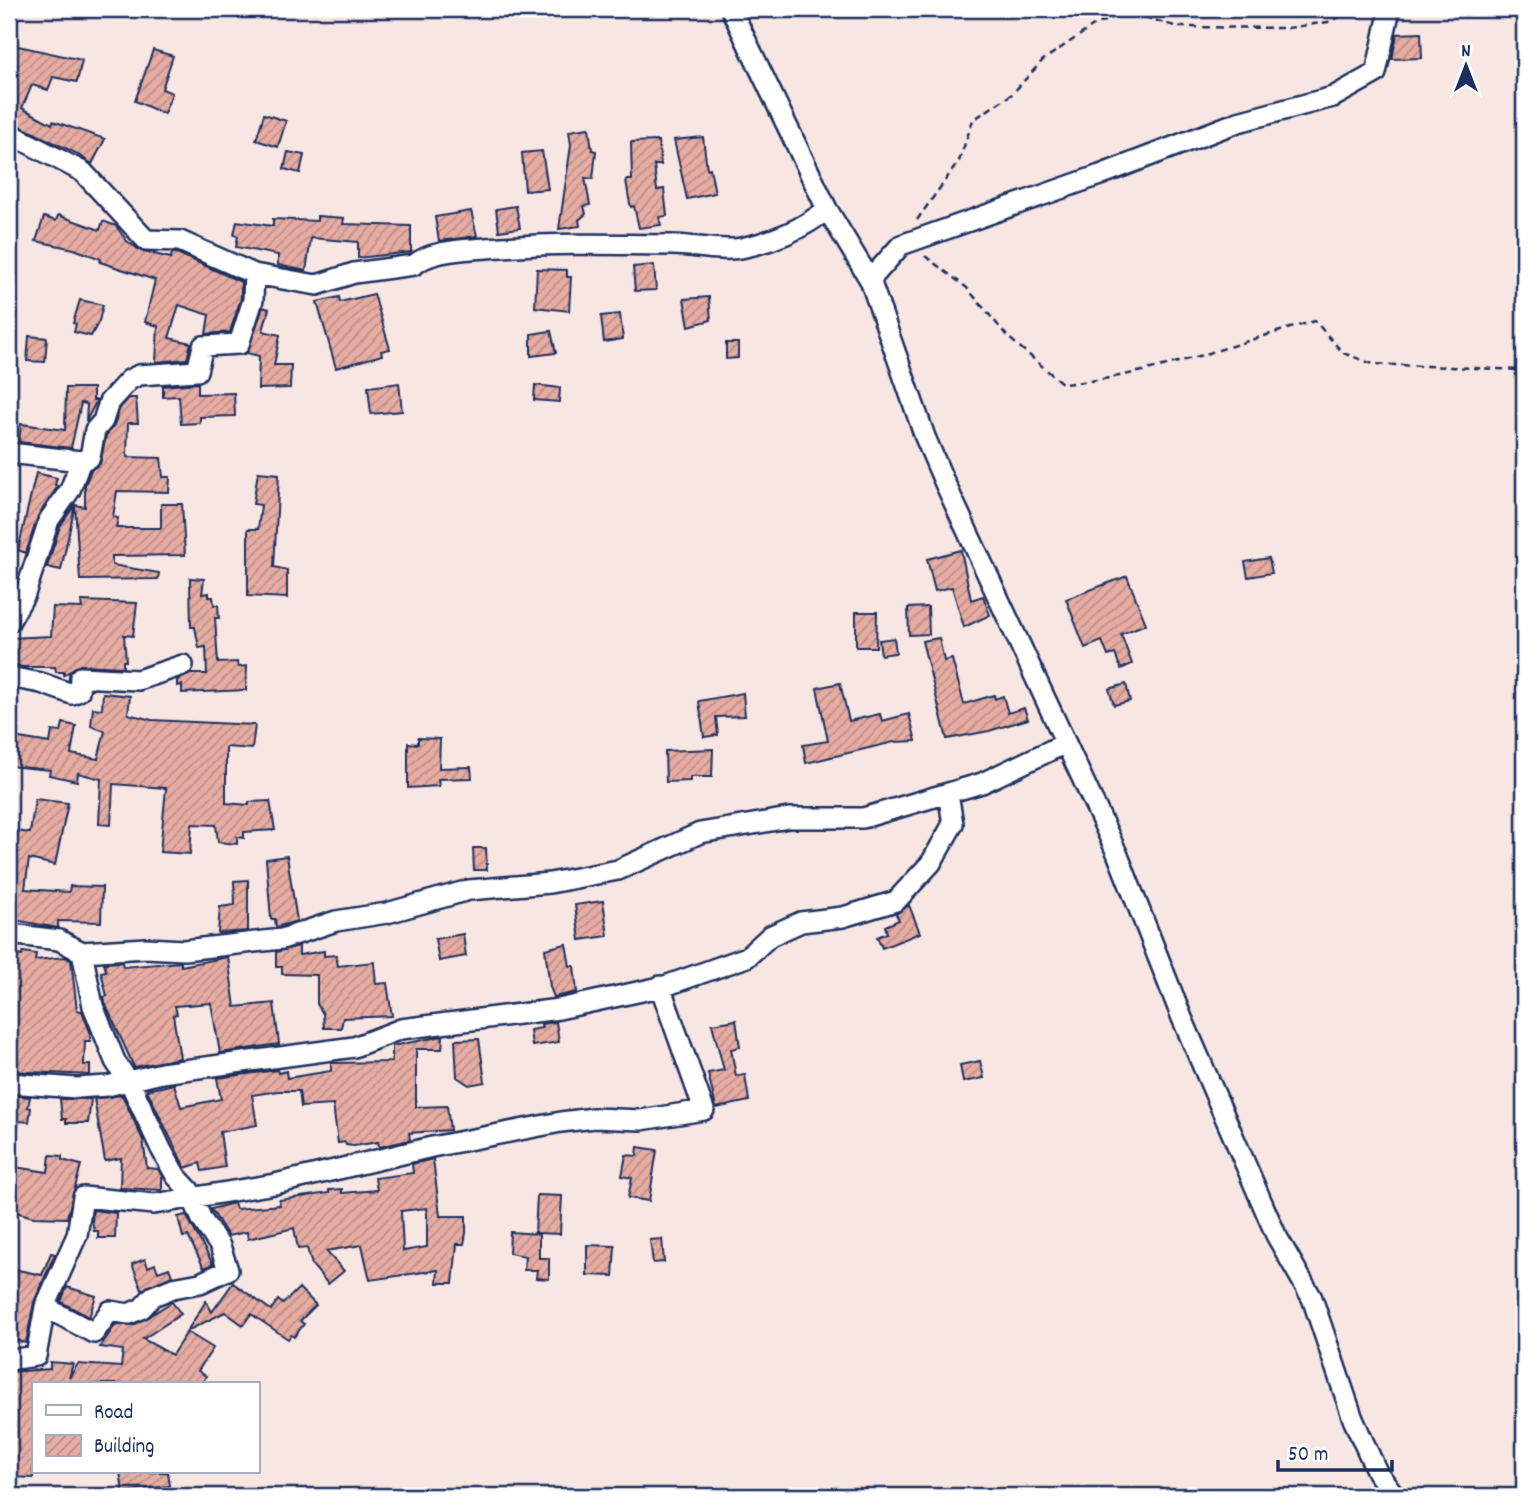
<svg xmlns="http://www.w3.org/2000/svg" width="1533" height="1505" font-family="Dekko,sans-serif">
<style>
.building{fill:url(#building-hatch);stroke:#1b2f5e;stroke-width:2;fill-rule:evenodd}
.lines{fill:none;stroke-linecap:round;stroke-linejoin:round}
.minor-casing{stroke:#1b2f5e;stroke-width:24}
.path{stroke:#1b2f5e;stroke-width:2.5;stroke-dasharray:7 5;stroke-linecap:butt}
.minor{stroke:#fff;stroke-width:19}
</style>
<defs>
<pattern id="building-hatch" width="6" height="6" patternUnits="userSpaceOnUse" patternTransform="scale(1.75)"><rect width="6" height="6" fill="#e7ada3"/><path d="M-1 1l2-2M0 6l6-6M5 7l2-2" fill="none" stroke="#ba8d88"/></pattern>
</defs>
<rect width="100%" height="100%" fill="#f8e6e3"/>
<filter id="ink" filterUnits="userSpaceOnUse"><feTurbulence type="fractalNoise" baseFrequency=".0143" numOctaves="2"/><feDisplacementMap in="SourceGraphic" scale="14" xChannelSelector="R" yChannelSelector="G"/><feConvolveMatrix kernelMatrix="1 2 1 2 8 2 1 2 1" color-interpolation-filters="sRGB"/></filter>
<g filter="url(#ink)">
<path class="building" d="M1421,33L1422,58L1392,59L1397,34Z
M9,44L82,60L77,82L53,77L48,90L32,85L22,108L52,124L53,121L105,139L92,164L74,152L9,121V103L16,89L9,85L17,65L9,63Z
M153,50L173,56L162,89L172,93L164,114L135,101Z
M264,114L286,121L278,147L256,140Z
M589,128L592,150L596,151L593,179L585,178L590,205L584,206L586,214L579,220L580,226L559,229L571,145L569,131Z
M703,137L707,169L710,168L715,193L687,199L674,140Z
M658,141L661,165H654L657,190L664,189L667,216L659,217L661,225L639,228L634,206L631,207L629,199L626,180H632L631,142Z
M542,151L548,189L525,191L522,153Z
M288,152L304,155L300,173L284,169Z
M516,206L520,228L499,231L496,209Z
M471,211L477,236L439,241L435,217Z
M58,215L100,230L103,221L116,226L127,241L141,251L171,258L172,253H177L241,282V298L230,332L206,334L209,315L179,305L169,338L191,343L187,359L156,362L158,326L145,322L155,280L100,262L101,259L74,249L36,241L44,217L56,221Z
M317,216L344,218L343,224L411,226V252L358,258V242L311,238L306,271L278,265V255L236,247L238,236L234,235L237,221L273,226V219L317,221Z
M654,265L656,290L635,291L633,267Z
M537,269L567,270V277H571L569,311L535,307Z
M374,294L390,349L381,351L382,355L336,368L317,302L339,297L340,302Z
M709,297L711,320L689,326L684,299Z
M80,300L103,305L99,321L91,336L74,332L76,324L73,323Z
M263,307L269,309L263,331L280,335L274,365H291L290,388L258,389L259,356L247,353Z
M620,314L623,339L604,342L601,316Z
M551,331L556,353L531,356V334Z
M29,336L47,338L45,362L27,361Z
M726,343H738V358L726,359Z
M198,383V394L234,393L235,416L200,417V423L181,424L179,396L163,397V386Z
M399,383L402,411L371,414L368,387Z
M535,385L560,388L559,402L534,400Z
M66,388H93V400H97L86,421L87,404L81,403L71,448L19,442L21,424L65,430Z
M129,398H136L138,423H128L127,457L161,458L163,477H170L169,492L117,491L113,517L118,518L116,528H161V504H182L185,555L112,556V565L159,573L158,579L80,580L75,505L85,507V485L91,470L100,464L106,436L114,425L120,408Z
M258,472L279,474L274,567L287,570V598L248,596V529H258L261,505L253,504Z
M36,473L57,478L55,485L58,486L38,516L26,553L18,550Z
M75,505L61,570L47,567L60,526Z
M961,550L971,600L983,596L990,615L964,627L952,587L935,591L927,559Z
M1269,558L1272,573L1248,577L1245,562Z
M1127,576L1146,624L1121,634L1132,664L1121,669L1115,654L1108,656L1102,641L1085,648L1066,599Z
M190,578L204,579L202,594L209,593V597H213L214,605H218L219,618H215L218,663L237,662L238,667L247,666L246,690L182,693V685L177,686V680L191,674H207L206,647L199,648L195,627H191Z
M81,601L137,603L133,636L124,635L126,661H123V667L80,665L64,675V672H56L55,667H22L9,663V638L51,636L53,607L82,608Z
M928,607L929,634L909,635L908,608Z
M856,612H877L876,647H856Z
M894,638L896,653L881,655L879,640Z
M939,638L944,661L952,659L964,704L994,695L995,699L1003,696L1008,713L1024,708L1028,719L989,731L947,739L922,641Z
M840,683L849,721L880,714L882,721L909,714L916,741L894,742L806,763L803,745L828,741L817,688Z
M1126,684L1130,701L1114,705L1109,689Z
M103,693L130,696L128,714L152,720L255,725L252,749L226,747V803L249,805V802L270,801L275,830L244,832V838L237,837V844L218,842L216,825L192,824L190,854L160,852L166,788L113,784L111,825L99,824L101,779L78,773L77,781L49,775L50,770L10,766L13,737L50,743L52,731L61,732L63,723L76,726L71,754L98,759L105,731L91,726L93,708L102,709Z
M743,693L745,716L716,717L718,735L704,737L699,701Z
M418,738L440,739L439,768L471,767L472,778L438,779L439,786L408,788V743L418,744Z
M713,749L712,777H690V781L666,782L665,751Z
M35,799L68,803L55,865L29,859L25,889L69,892L70,886L102,887L101,922L58,921V928L9,919V830L30,833Z
M473,848H486L487,870H474Z
M287,856L297,921L276,927L275,919H271L266,859Z
M248,880V931L218,933L220,907L235,905L234,881Z
M603,901L608,936L580,940L575,905Z
M909,905L920,933L882,948L877,937L887,933L885,926L899,920L896,914Z
M463,934L466,956L439,961L435,939Z
M566,944L570,966H574L577,992L554,997L550,987L545,949Z
M299,946V955L324,951V956L336,955L338,966L374,962L376,984L387,983L392,1016L343,1018L341,1028H324L323,1014L317,1004V975L282,974V967H276V952Z
M23,952L36,954L35,960L65,957L71,960L77,1010L82,1011L90,1032V1041H85L84,1065H90V1075L9,1071L15,1034H12L9,1023V961L13,962L14,954L22,956Z
M228,957L235,1007L274,1003L279,1044L220,1053L211,1003L175,1006L177,1014L173,1015L180,1058L134,1067L105,1003L104,997L107,996L101,972L106,971L104,963L122,962L123,967L181,962V966Z
M736,1020L740,1047L731,1049L736,1076L745,1075L749,1101L716,1108L708,1073L724,1070L712,1024Z
M556,1022L559,1042L532,1046L530,1030L542,1028L541,1024Z
M443,1036L442,1049H416V1107L447,1106L450,1130L409,1133L410,1140L379,1147L378,1142L354,1146L346,1145L345,1142L338,1143L333,1105L301,1107L299,1091H278L252,1095L257,1125L220,1132L225,1167L202,1171L200,1163L185,1168L147,1090L174,1084L181,1107L221,1099L217,1078L277,1070L278,1073L286,1071L287,1078L331,1071V1063L392,1062V1046Z
M479,1039L485,1082L469,1085L457,1077L455,1040Z
M980,1061L984,1078L963,1082L960,1065Z
M9,1095L30,1097L28,1107L31,1108L29,1122L19,1121L15,1144H9Z
M122,1095L143,1140L147,1168L158,1169L162,1176V1190L120,1188L121,1158L105,1161L94,1099Z
M60,1099H91L88,1123H66V1119H62Z
M638,1147L657,1150L649,1201L628,1198L632,1178L622,1176L626,1155L637,1156Z
M50,1155L62,1156V1160L81,1165L67,1218L33,1217L9,1210L14,1167L48,1172Z
M433,1159L440,1216H466V1233L464,1244H457L453,1283H437L438,1270L370,1280L362,1245L326,1251L344,1271L328,1284L312,1265L307,1248L298,1249L294,1228L248,1239L247,1232L228,1236L211,1209L234,1203L236,1209L280,1205L279,1200L329,1193V1190L342,1189V1193L377,1190L375,1178L413,1173L412,1164ZM427,1208V1247L403,1251L401,1211Z
M537,1195L562,1196L560,1234L535,1233Z
M93,1210L116,1213L115,1238H98V1231H94L92,1221Z
M186,1215L213,1264L204,1268L188,1236L183,1237L178,1217Z
M510,1232L539,1234V1258H549V1279L536,1278L537,1270H524L525,1256L509,1253Z
M662,1239L664,1262L653,1263L650,1240Z
M587,1245L615,1246L613,1276L587,1275Z
M51,1253L55,1254L34,1302L26,1343L9,1339V1268L42,1275Z
M145,1259L148,1267L155,1264L158,1272L169,1268L172,1276L142,1290L132,1264Z
M233,1283L271,1310L278,1300L283,1304L299,1288L316,1305L300,1321L304,1324L294,1337L291,1335L288,1339L251,1314L243,1325L225,1312L187,1331L206,1301L212,1312Z
M67,1287L96,1296L89,1317L61,1302Z
M172,1302L181,1314L143,1339L172,1355L187,1332L213,1348L198,1371L206,1376L202,1384H33V1478L9,1477V1450H12L9,1372L50,1369V1362L73,1364L69,1378L78,1364L121,1367L123,1350L100,1347L116,1324L134,1325Z
M120,1472H168L170,1486L123,1492Z"/>
<g class="lines">
<g class="minor-casing">
<path id="minor" d="M731,9L827,209L870,280L925,437L943,479L1117,853L1182,1018L1276,1235L1312,1298L1353,1419L1377,1472L1395,1496
M9,133L83,172L146,240L180,241L254,274L317,285L354,273L414,265C431,250 464,250 486,248C548,243 609,244 672,245C693,245 720,252 741,248C771,242 804,229 827,209
M870,280L901,245L1100,175L1238,122L1333,97L1376,73L1390,9
M9,453L81,461
M9,622L25,594L49,520L70,490L81,461L90,457L95,430L103,421L109,402L129,380L139,375L197,371L203,346L239,344L253,300L254,274
M9,677L41,683L72,694L79,691L80,677L138,680L183,665
M9,934L59,940L82,952L146,948L184,950L282,939L336,921L387,913L469,890L550,883L618,870L700,833L789,818H863L982,783L1066,743
M9,1083L77,1088L107,1086L162,1073L354,1047L401,1029L559,1009L665,986L747,957L770,936L801,922L843,917L896,901L931,863L953,824L948,793
M45,1307L94,1333L110,1311L129,1314L142,1308L153,1296L173,1288L200,1283L228,1270L220,1246L202,1220L189,1190L176,1176L161,1149L132,1087L115,1061L93,1006L82,952
M9,1360L36,1356L45,1307L77,1235L83,1197L154,1204L275,1184L432,1147L561,1122L594,1118L641,1120L704,1110L660,986"/>
</g>
<path class="path" d="M917,220L959,161L973,120L1012,94L1043,60L1095,25L1127,12L1178,27L1288,28L1328,22L1359,9
M925,256L967,288L1008,337L1063,384C1150,377 1231,344 1315,321L1343,353L1373,364L1524,370"/>
<use href="#minor" class="minor"/>
</g>
</g>
<rect width="1533" height="1505" fill="none" stroke="#fff" stroke-width="35"/>
<rect x="18" y="18" width="1498" height="1470" fill="none" stroke="#1b2f5e" stroke-width="2.5" filter="url(#ink)"/>
<rect x="32" y="1382" width="228" height="91" fill="#ffffff" stroke="#a4acbf" stroke-width="2"/>
<rect x="46" y="1405" width="35" height="10" fill="#ffffff" stroke="#a4acbf" stroke-width="2"/>
<text x="94" y="1418" font-size="21" fill="#1b2f5e">Road</text>
<rect x="46" y="1435" width="35" height="21" fill="url(#building-hatch)" stroke="#a4acbf" stroke-width="2"/>
<text x="94" y="1452" font-size="21" fill="#1b2f5e">Building</text>
<g transform="translate(1466 66)" stroke="#ffffff" stroke-width="5" paint-order="stroke">
<path d="M0-5L12 26L0 18L-12 26Z" fill="#1b2f5e"/>
<text y="-10" font-size="19" font-weight="bold" text-anchor="middle" fill="#1b2f5e">N</text>
</g>
<path d="M1278 1460v10h114v-10" fill="none" stroke="#1b2f5e" stroke-width="3.5"/>
<text x="1288" y="1460" font-size="21" fill="#1b2f5e" stroke="#ffffff" stroke-width="5" paint-order="stroke">50 m</text>
</svg>
